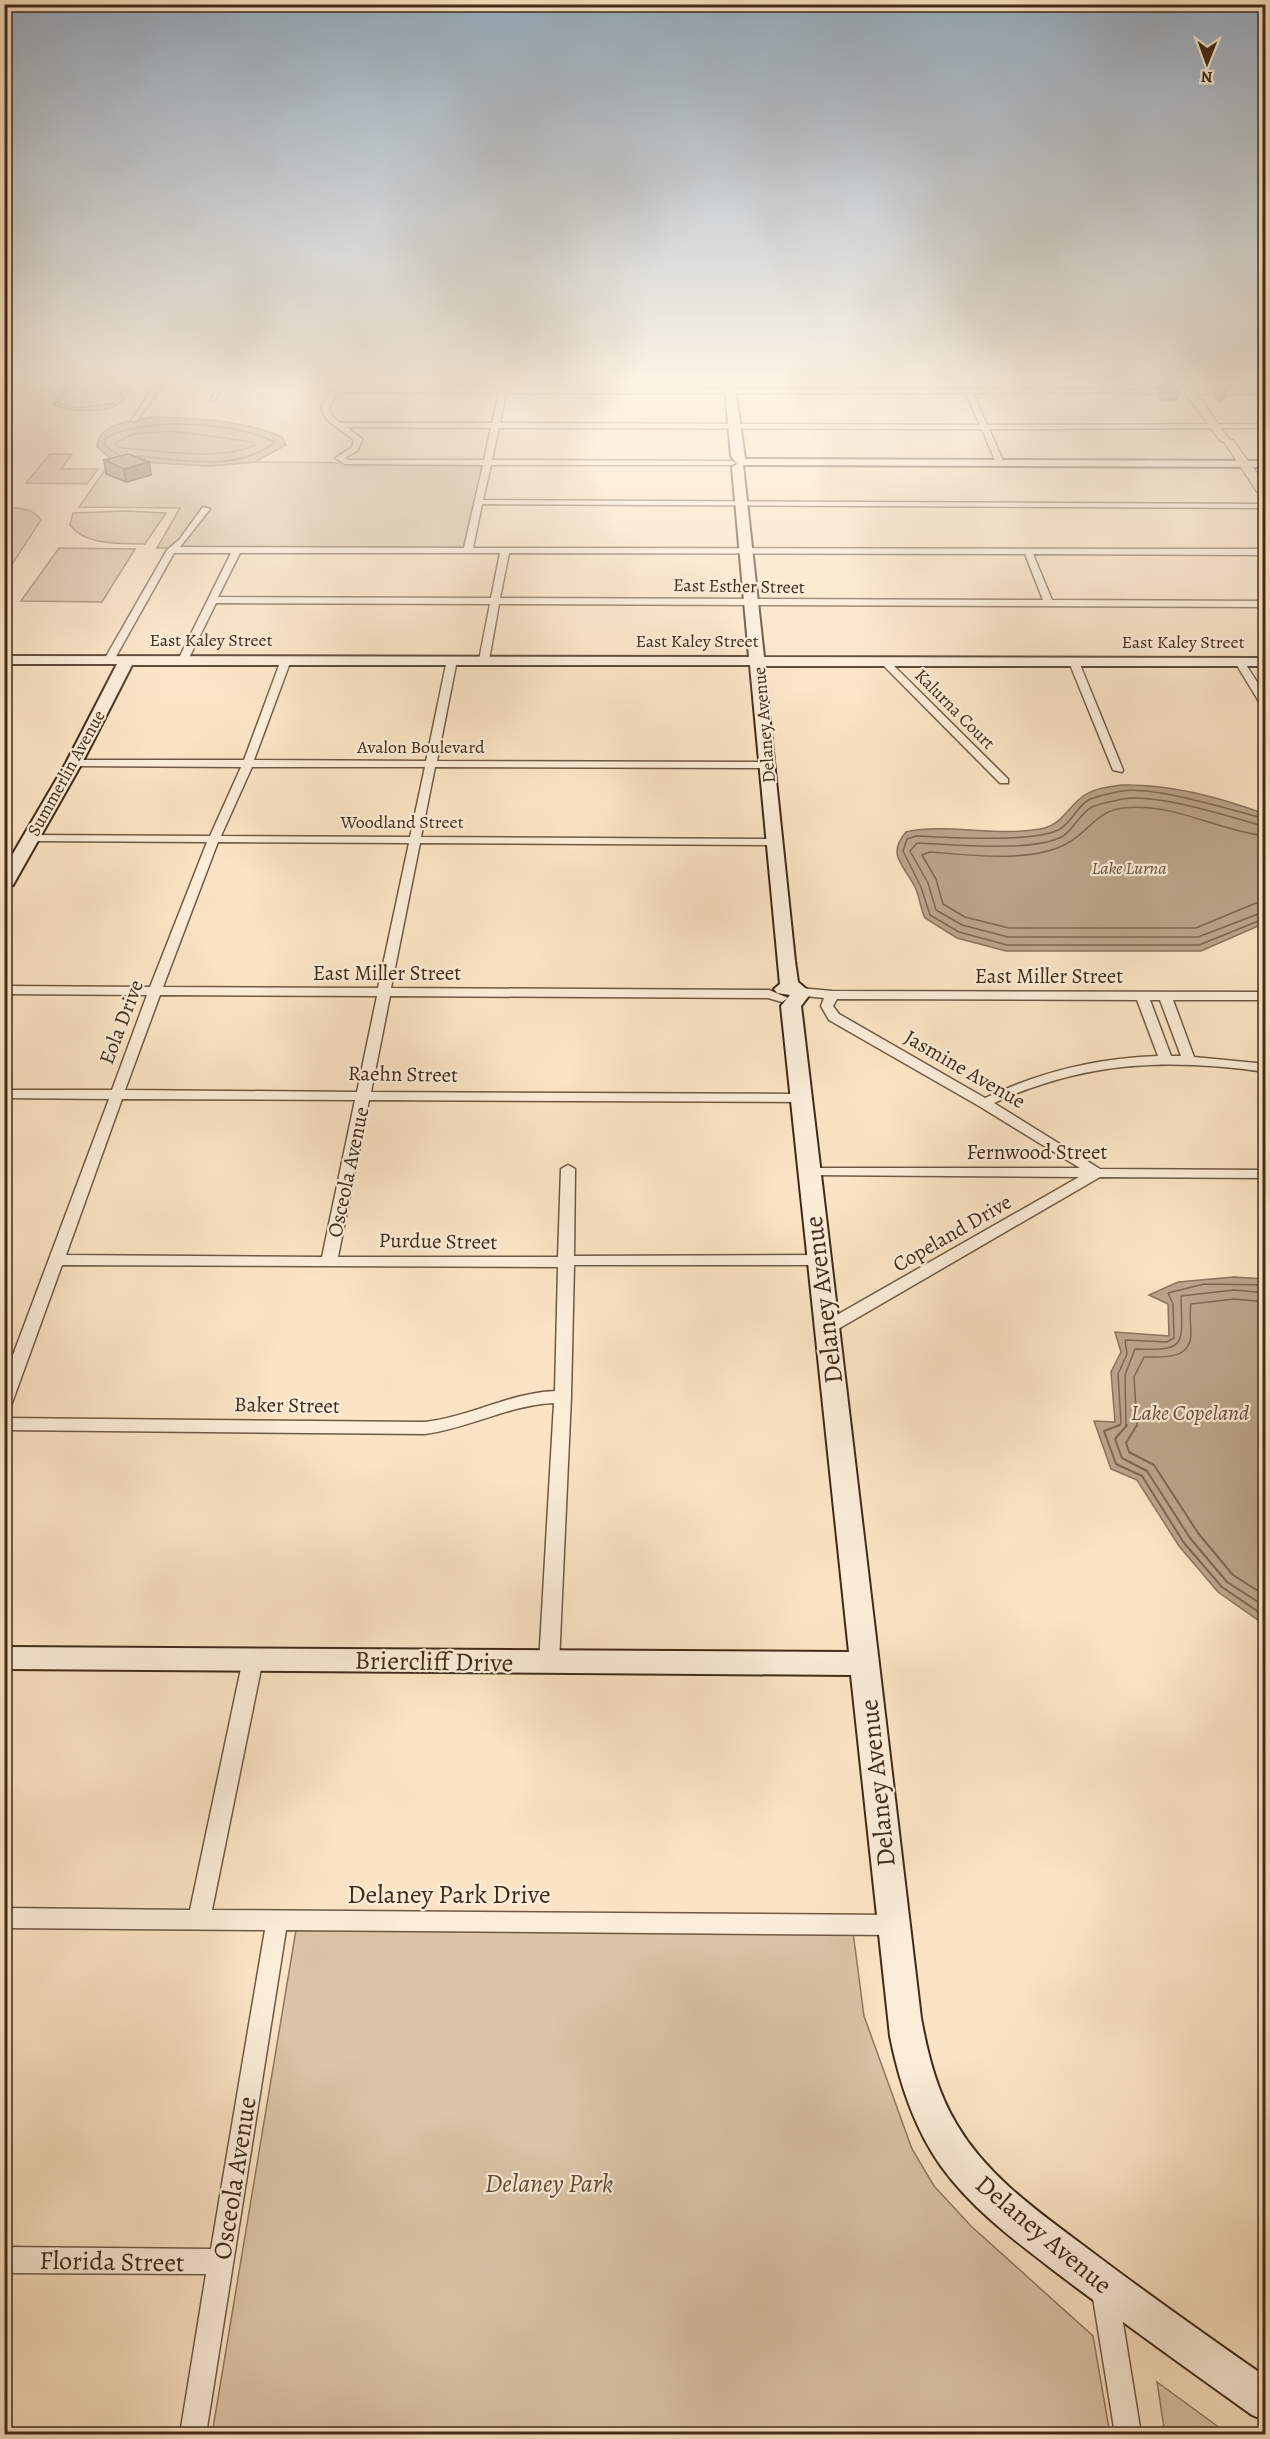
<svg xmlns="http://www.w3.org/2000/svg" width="1270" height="2439" font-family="Alegreya,serif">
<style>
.green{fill:#dbc5a8;stroke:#8e7860;stroke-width:1.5;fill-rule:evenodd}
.water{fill:#bba58a;stroke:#8a745c;stroke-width:1.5}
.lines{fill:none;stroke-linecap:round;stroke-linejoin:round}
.shore-far1{stroke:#7e6851;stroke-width:1.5}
.shore{stroke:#7e6851;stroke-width:2}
.street-casing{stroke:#6f5943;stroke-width:3}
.secondary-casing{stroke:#402b18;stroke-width:4}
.primary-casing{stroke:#402b18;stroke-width:2}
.street{fill:#fcedd9;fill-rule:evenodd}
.secondary{fill:#fcedd9;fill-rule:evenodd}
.primary{fill:#fbe4c5;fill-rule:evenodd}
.wall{fill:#8a7862;stroke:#402b18;stroke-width:1.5}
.shaded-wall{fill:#716150;stroke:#402b18;stroke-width:1.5}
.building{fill:#a18b72;stroke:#402b18;stroke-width:1.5}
.labels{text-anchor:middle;stroke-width:4.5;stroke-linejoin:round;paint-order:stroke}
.far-street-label{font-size:18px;fill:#402b18;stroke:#fcedd9}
.far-water-label{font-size:18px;font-style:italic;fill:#65503a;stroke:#fcedd9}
.street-label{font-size:21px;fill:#402b18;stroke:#fcedd9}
.water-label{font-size:22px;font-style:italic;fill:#65503a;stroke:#fcedd9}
.near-street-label{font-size:26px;fill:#402b18;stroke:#fcedd9}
.near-park-label{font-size:26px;font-style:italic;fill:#5f4a35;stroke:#fcedd9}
</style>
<rect width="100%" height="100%" fill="#fbe4c5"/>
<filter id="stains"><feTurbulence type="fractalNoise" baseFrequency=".00333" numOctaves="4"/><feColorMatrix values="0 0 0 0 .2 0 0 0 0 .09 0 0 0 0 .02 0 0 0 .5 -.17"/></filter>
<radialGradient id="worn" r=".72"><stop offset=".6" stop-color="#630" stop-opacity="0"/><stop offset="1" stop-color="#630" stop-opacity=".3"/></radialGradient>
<path class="green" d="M91,381H122L132,387C129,392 125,399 120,403C106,414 67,412 53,404L66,386ZM107,382L127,386L112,404L76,408L58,403L71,386Z
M50,454H72L61,469H98L87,484L26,483Z
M112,460L209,466L255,462L478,464L483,467L464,547L157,548L180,508L79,507Z
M5,507C17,508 34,508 41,520L5,575Z
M126,511L166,513L145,544C122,543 85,546 70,525L73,513Z
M59,548L135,549L102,602L21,601Z
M296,1930L853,1932L864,2016L912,2149L934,2186L971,2226L1093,2336L1110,2434H212Z
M1157,2382L1228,2434H1165Z"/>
<path class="water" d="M152,417C194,418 243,420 282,437L286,445L255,462L209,466L112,460L97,447C97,423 134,420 152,417Z
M1122,785C1169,784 1222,798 1265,814V923L1201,951H1006L957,938L925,918C920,908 920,897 915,887C904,865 886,855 906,832C947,823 996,837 1040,829C1062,825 1066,809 1082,797C1093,788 1109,787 1122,785Z
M1234,1277L1265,1279V1625L1218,1592L1179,1546L1137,1480L1111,1469L1094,1421L1115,1422L1111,1372L1121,1352L1115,1332L1169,1336L1168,1304L1149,1295L1178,1282Z"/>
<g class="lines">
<path class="shore-far1" d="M172,431L253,442L255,445C219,462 159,450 120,448L115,443L133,434Z
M119,455L104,445L106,438C144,416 236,422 275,442C239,472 181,460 138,456
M1266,819C1232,810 1155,786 1122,791C1112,793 1095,796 1087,801C1076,808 1070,825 1058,830C1031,843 948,837 916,836L907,839L903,851L921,887L930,915L959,932L1007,945H1199L1266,918
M1266,827C1231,817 1157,793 1123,799C1114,801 1100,803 1092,807C1080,813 1074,829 1063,836C1034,853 952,844 917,843L910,851L928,883L936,910L962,925L1008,937H1198L1266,911
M1266,836C1218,831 1173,802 1123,808C1096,811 1088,833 1066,844C1031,863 969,855 930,852L922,855L936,879L943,904L965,917L1009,928H1196L1256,903L1266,902
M1118,1426L1121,1423L1118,1374L1127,1354L1125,1340L1167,1342L1174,1338L1173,1304L1168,1293L1204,1284L1266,1285
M1126,1426L1125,1375L1135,1349C1188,1351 1182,1345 1181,1296L1234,1290L1266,1293
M1137,1426L1134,1377L1144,1357C1164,1357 1191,1360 1191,1333C1191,1323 1189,1314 1191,1304L1234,1299L1266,1302"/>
<path class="shore" d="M1120,1425L1104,1431L1116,1464L1142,1476L1184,1543L1222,1587L1266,1617
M1127,1425L1115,1439L1122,1458L1147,1471L1190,1538L1227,1582L1266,1607
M1137,1425L1126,1443L1129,1452L1154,1465L1198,1533L1233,1575L1266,1596"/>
<g class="street-casing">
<path id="street" d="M160,378H167L137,421H131Z
M222,378H228L214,401H210Z
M503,378H509L507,388L1111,389L1113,392L973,393L987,425L1266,424V428L989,429L1004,463L1000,465L996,463L982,429L499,428L492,460L732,461L736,463L732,465H491L483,500L1266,504V508L482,504L473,548L1266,549V555L1033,554L1052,600L1266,601V607L499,604L489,660L484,663L479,660L490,604L216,603L188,660L183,663L178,660L231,553H174L114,660L106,662L104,660L167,550L179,540L203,507L210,509L180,547L464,548L483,465L345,464L335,458L352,447L354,440L327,420L321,408L330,392L342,388H500ZM342,392L499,393L492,423H341L333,417L329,408L335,394ZM506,393H966L980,425L500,423ZM347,427L491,428L484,460H349L345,458L358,450L362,439ZM240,553H500L491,598L218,597ZM509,553L1025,554L1043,600L500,598Z
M1124,390H1266V394L1122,393Z
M286,657L291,660L254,760L426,761L447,660L452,657L457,660L437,761L768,762L773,765L768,768L435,767L421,837L775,839L781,842L775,845L420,843L391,988L769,990L788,998L782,1002L768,998L390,996L371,1092L801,1094L808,1098L801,1102L369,1100L338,1257H558L561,1169L568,1165L575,1169L574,1256L818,1255L826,1260L818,1265H574L571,1397L559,1663L556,1668L549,1671L542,1668L539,1663L554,1403C509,1405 470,1428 425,1434L4,1430V1418L425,1422C470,1417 509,1393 555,1391L558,1267L62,1265L12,1403L10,1407L4,1409V1379L109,1099L4,1098V1090H112L147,995L4,994V986L150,987L207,842L30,841L24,838L30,835L210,836L241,767L74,766L69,763L74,760H244L281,660ZM252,767H425L410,837L221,836ZM218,842L409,843L378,988L163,987ZM160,995L377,996L357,1092L125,1090ZM122,1099L355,1100L322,1257L66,1255Z
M881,659H887L1008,779V783H1000L881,663Z
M1074,659L1079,662L1123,770L1122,772L1113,770L1069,662Z
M1240,659L1243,660L1266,696V708L1261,705L1235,662Z
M800,988L832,991L1266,992V1000H1173L1194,1057L1266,1064V1072C1167,1058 1086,1061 994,1103L1100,1169L1266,1170V1178L1100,1177L833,1332H821L819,1328L821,1324L1079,1177L809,1175L804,1174L802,1171L804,1168H1080L979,1106L829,1020L821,1006L824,998L795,995V989ZM837,999L1137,1000L1158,1056C1096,1058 1040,1072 985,1098L839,1014L833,1006ZM1150,1000H1160L1181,1056H1171Z
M253,1651L260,1654L263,1659L212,1910L893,1915L901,1918L904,1925L901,1932L893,1935L286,1930L206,2434H180L206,2274L4,2273V2247L211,2249L265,1930L4,1928V1908L190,1910L243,1659L246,1654Z
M1105,2279L1114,2283L1118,2292L1141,2434H1115L1092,2292L1096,2283Z"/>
</g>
<g class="secondary-casing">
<path id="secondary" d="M724,378H734L745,459L1266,461V467L743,465L764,657L1266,658V666H764L795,961L798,982L811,993L801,1006L921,2018C928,2056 937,2092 957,2125C989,2179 1043,2215 1092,2252C1149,2295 1207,2336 1266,2377V2421L1252,2415C1189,2370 1126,2325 1065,2279C1021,2245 974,2212 941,2166C914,2128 899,2081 890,2036L851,1675L4,1669V1647L849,1652L781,1006L790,995L777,993L774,989L780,984L750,665H132L82,763L13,885L4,890V869L66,763L117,664H4V656L749,657L732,467L737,464L731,456Z"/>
</g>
<g class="primary-casing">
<path id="primary" d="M1174,378H1186L1229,439L1233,440L1266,485V499L1261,498L1224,442L1220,441Z"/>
</g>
<use href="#street" class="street"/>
<use href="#secondary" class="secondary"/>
<use href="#primary" class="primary"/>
</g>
<path class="wall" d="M1147,378H1168L1169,380L1168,387L1179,392L1177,400H1161L1158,396L1160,388H1153Z
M1198,378H1222L1224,380L1222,388H1207Z
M1215,388L1226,396L1219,402L1214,396Z
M104,460L149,462L151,475L126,482L106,474Z"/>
<path class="shaded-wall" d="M1228,388L1226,396L1219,402L1221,394Z
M149,462L151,475L126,482L124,469Z"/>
<path class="building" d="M1153,378H1168L1169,380H1154Z
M1207,378H1222L1224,380H1208Z
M1160,387L1175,388L1179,392H1163Z
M1215,388H1228L1221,394Z
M128,454L149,462L124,469L104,460Z"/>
<linearGradient id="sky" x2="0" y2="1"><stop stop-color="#96aec2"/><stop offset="0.53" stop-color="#fdf3e5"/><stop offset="1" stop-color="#fdf3e5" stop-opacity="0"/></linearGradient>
<rect width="1270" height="720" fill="url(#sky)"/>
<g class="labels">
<g class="far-street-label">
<text transform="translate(739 586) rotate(1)" y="6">East Esther Street</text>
<text x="211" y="646">East Kaley Street</text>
<text x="697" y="647">East Kaley Street</text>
<text x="1183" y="648">East Kaley Street</text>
<text transform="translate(955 709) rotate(45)" y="6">Kalurna Court</text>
<text transform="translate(764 725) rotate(-95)" y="6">Delaney Avenue</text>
<text x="421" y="753">Avalon Boulevard</text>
<text transform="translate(66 773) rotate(-61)" y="6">Summerlin Avenue</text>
<text x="402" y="828">Woodland Street</text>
</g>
<g class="far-water-label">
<text x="1129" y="874">Lake Lurna</text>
</g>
<g class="street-label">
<text x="387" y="980">East Miller Street</text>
<text x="1049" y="983">East Miller Street</text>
<text transform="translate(121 1022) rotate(-69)" y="7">Eola Drive</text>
<text transform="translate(965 1069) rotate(30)" y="7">Jasmine Avenue</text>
<text transform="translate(403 1074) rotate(1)" y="7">Raehn Street</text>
<text x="1037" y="1159">Fernwood Street</text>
<text transform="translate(348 1172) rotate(-78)" y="7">Osceola Avenue</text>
<text transform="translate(952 1233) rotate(-30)" y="7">Copeland Drive</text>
<text transform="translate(438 1241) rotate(1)" y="7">Purdue Street</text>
<text transform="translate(287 1405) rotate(1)" y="7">Baker Street</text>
</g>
<g class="water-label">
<text x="1190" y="1420">Lake Copeland</text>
</g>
<g class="near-street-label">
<text transform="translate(823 1300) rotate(-97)" y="9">Delaney Avenue</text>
<text transform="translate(434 1661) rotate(1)" y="9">Briercliff Drive</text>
<text transform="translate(877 1783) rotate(-96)" y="9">Delaney Avenue</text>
<text x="449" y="1903">Delaney Park Drive</text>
<text transform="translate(234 2178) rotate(-81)" y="9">Osceola Avenue</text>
<text transform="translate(1044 2234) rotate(40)" y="9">Delaney Avenue</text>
<text transform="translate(112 2261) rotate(1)" y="9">Florida Street</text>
</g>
<g class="near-park-label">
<text x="549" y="2192">Delaney Park</text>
</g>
</g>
<rect width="1270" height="2439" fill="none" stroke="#fbe4c5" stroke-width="24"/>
<rect x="6" y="6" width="1258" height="2427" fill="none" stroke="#402b18" stroke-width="3"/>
<rect x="12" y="12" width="1246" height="2415" fill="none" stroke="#402b18" stroke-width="1.5"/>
<g transform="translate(1207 63) rotate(181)" stroke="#fcedd9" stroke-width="4.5" paint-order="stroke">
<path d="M0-4.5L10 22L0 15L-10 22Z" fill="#402b18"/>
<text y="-9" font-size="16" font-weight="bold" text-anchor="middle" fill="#402b18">N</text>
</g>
<rect width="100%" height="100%" filter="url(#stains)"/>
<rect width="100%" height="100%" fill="url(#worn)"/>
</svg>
